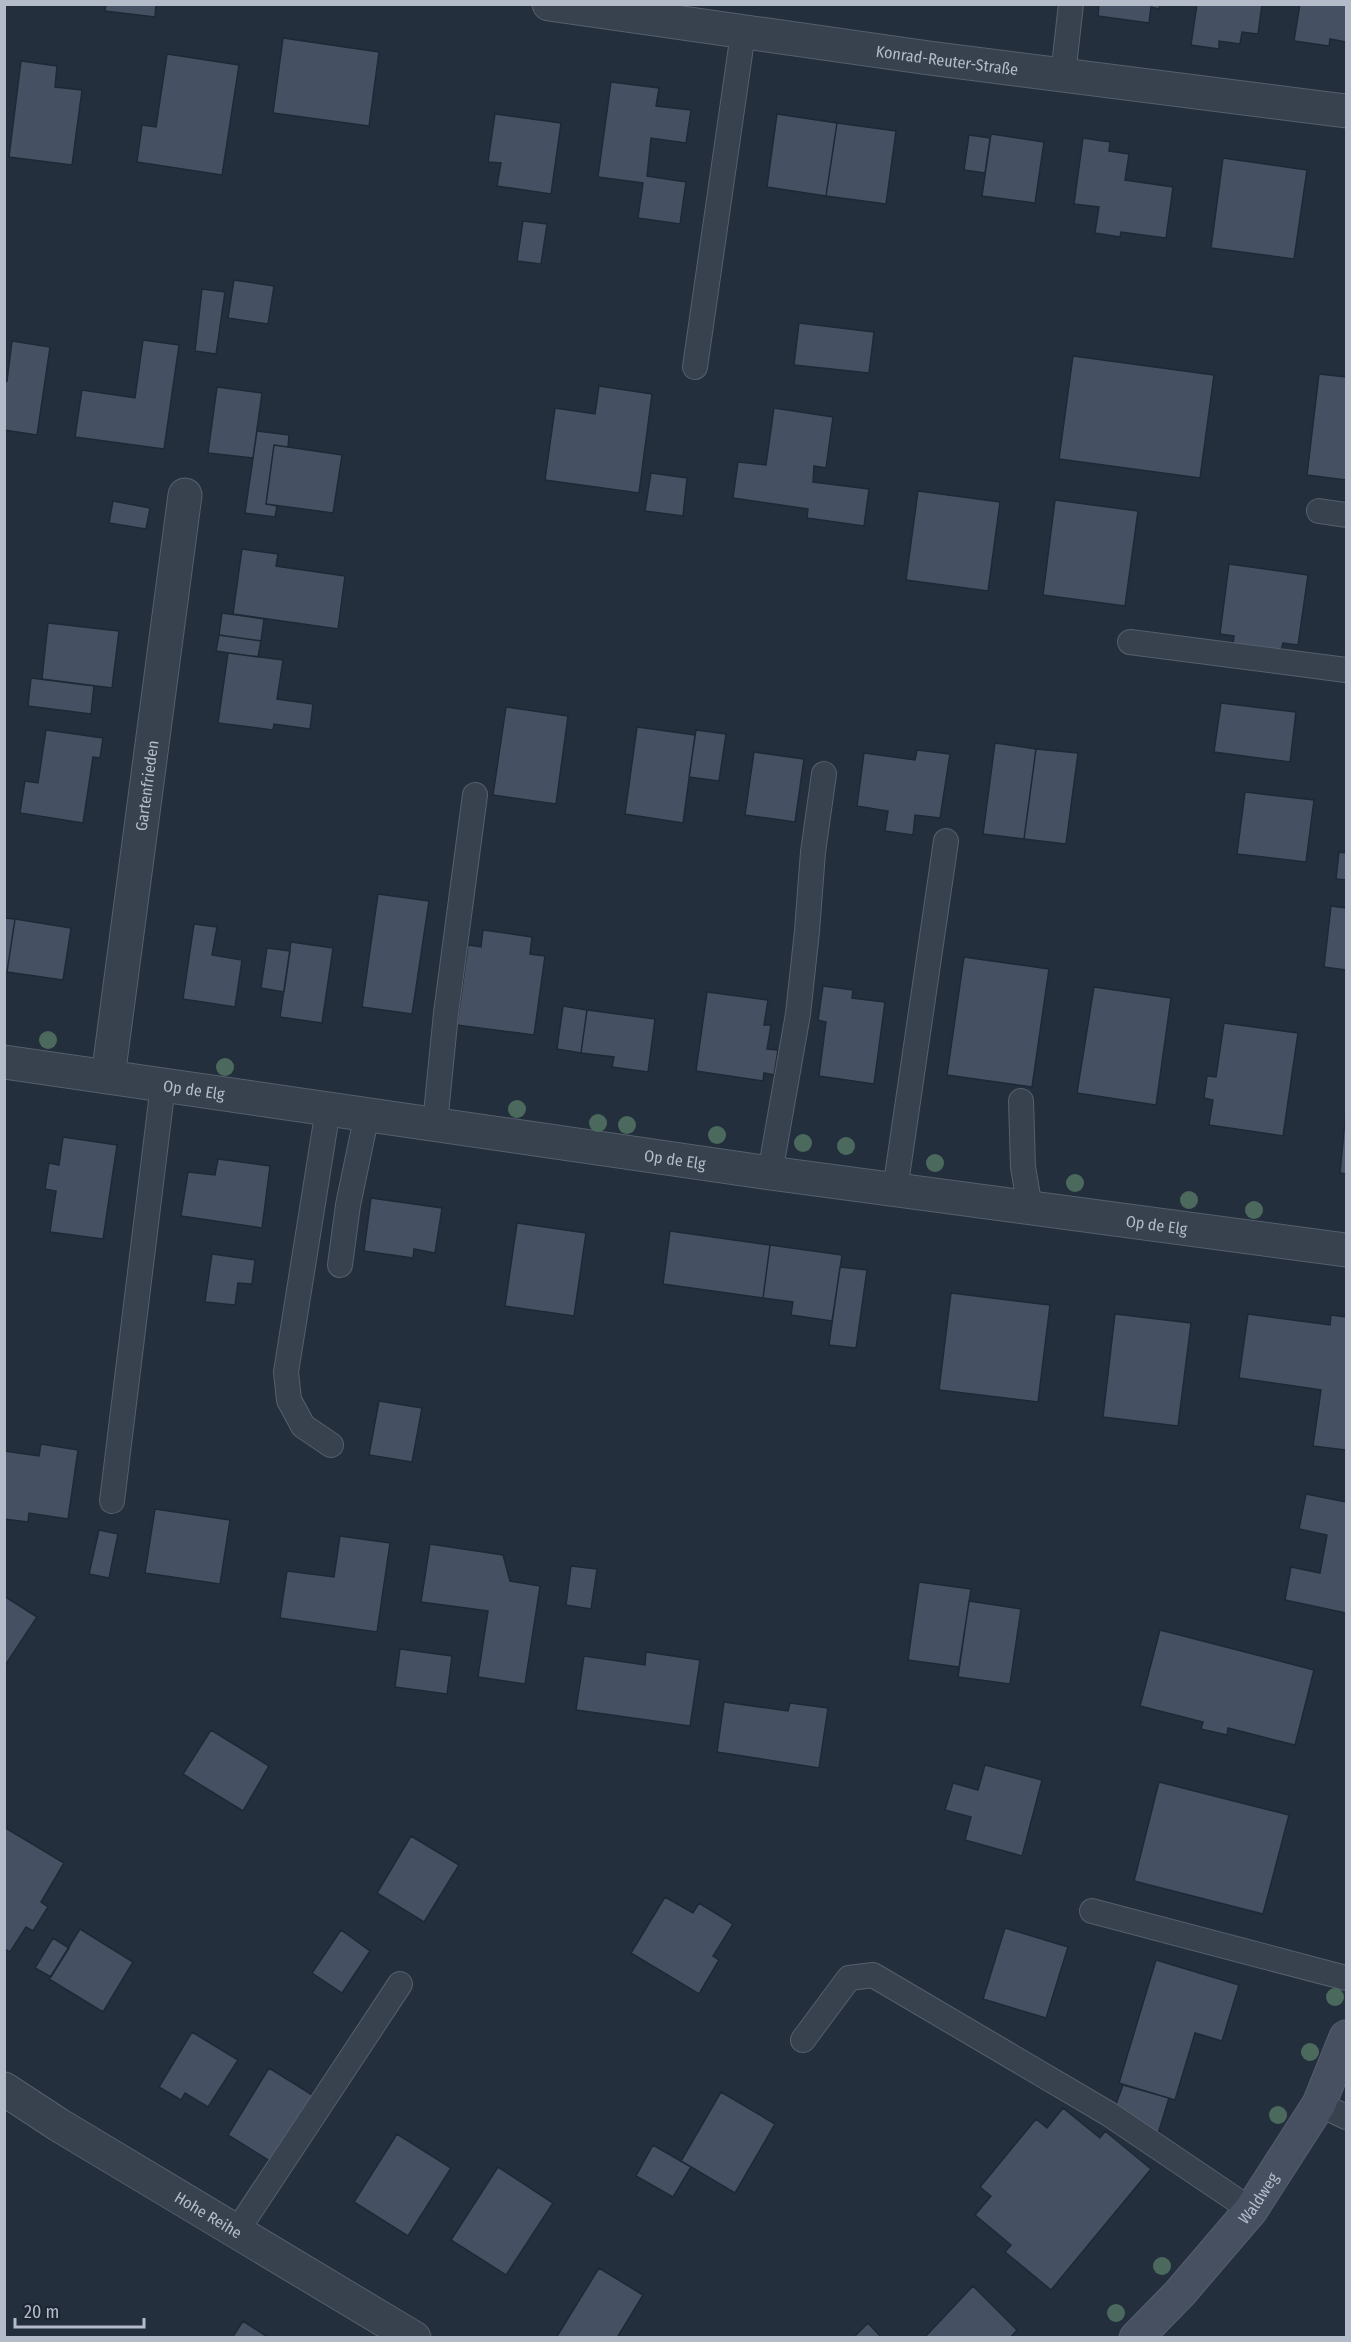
<svg xmlns="http://www.w3.org/2000/svg" width="1351" height="2342" font-family="'Fira Sans Condensed',sans-serif">
<style>
.building{fill:#455162;stroke:#1f2835;stroke-width:1.5}
.lines{fill:none;stroke-linecap:round;stroke-linejoin:round}
.lane-casing{stroke:#565f6c;stroke-width:26}
.street-casing{stroke:#565f6c;stroke-width:35}
.secondary-casing{stroke:#565f6c;stroke-width:35}
.lane{stroke:#38414e;stroke-width:24}
.street{stroke:#38414e;stroke-width:33}
.secondary{stroke:#465061;stroke-width:33}
.tree{fill:#4b6a5d}
.labels{text-anchor:middle;stroke-width:5;stroke-linejoin:round;paint-order:stroke}
.street-label{font-size:16px;fill:#b4bcc9;stroke:#1d2633}
</style>
<rect width="100%" height="100%" fill="#242f3e"/>
<path class="building" d="M106,4H156L155,17L105,11Z
M1099,4H1160L1159,9L1151,7L1149,23L1098,16Z
M1197,4H1262L1258,34L1242,32L1240,44L1219,41V49L1191,45Z
M1300,4H1346V42L1330,39L1329,46L1294,41Z
M283,38L379,52L369,126L273,113Z
M167,54L239,65L222,175L137,162L142,125L156,127Z
M21,61L57,66L55,87L82,90L72,165L9,157Z
M611,82L659,88L656,106L691,110L686,143L651,138L647,176L686,182L680,224L638,218L643,183L598,177Z
M495,114L561,123L551,194L497,186L501,163L488,162Z
M777,114L837,123L826,196L767,187Z
M837,123L896,131L886,204L826,196Z
M991,134L1044,142L1035,203L982,196Z
M969,135L990,138L985,173L964,170Z
M1083,138L1110,142L1109,151L1129,154L1125,180L1173,187L1166,238L1121,232L1120,237L1095,233L1099,207L1074,204Z
M1223,158L1307,170L1294,259L1211,248Z
M523,221L547,224L541,264L517,261Z
M234,280L274,286L268,324L228,318Z
M202,289L225,292L216,354L195,351Z
M799,323L874,332L869,373L794,365Z
M143,340L179,345L164,449L75,437L82,390L135,398Z
M12,341L50,347L37,435L4,430V380L7,381Z
M1073,356L1214,375L1200,478L1059,459Z
M1319,374L1346,377V480L1307,475Z
M599,386L652,394L639,493L545,480L555,408L595,414Z
M217,387L262,393L253,458L208,453Z
M774,408L833,417L826,468L814,466L813,482L869,489L864,526L807,518L808,509L733,498L738,462L766,465Z
M257,431L289,435L288,447L274,445L266,504L277,506L275,517L245,513Z
M274,445L342,455L333,513L266,504Z
M651,473L687,478L683,516L645,511Z
M918,491L1000,502L988,591L906,580Z
M1055,500L1138,511L1125,606L1043,595Z
M113,501L150,508L146,529L109,523Z
M242,549L278,554L276,566L345,576L338,629L233,614Z
M1229,564L1308,575L1298,645L1283,643L1281,651L1233,645L1234,636L1220,634Z
M222,613L264,619L261,641L219,635Z
M48,623L119,631L112,688L42,679Z
M219,635L261,641L258,657L216,651Z
M228,653L283,660L277,699L313,704L310,729L274,724L273,730L218,723Z
M31,678L94,686L91,714L28,706Z
M1221,703L1296,712L1290,762L1214,752Z
M506,707L568,716L556,804L493,795Z
M637,727L695,735L683,823L625,814Z
M46,730L103,738L100,758L93,757L83,823L20,813L25,781L38,783Z
M696,730L726,734L719,781L689,777Z
M995,743L1036,749L1024,839L983,834Z
M1036,749L1078,753L1066,844L1024,839Z
M917,750L950,754L940,818L915,815L913,835L885,831L888,811L857,806L864,753L915,760Z
M754,752L804,759L795,822L745,815Z
M1245,792L1314,800L1306,862L1237,854Z
M1339,852L1346,853V880L1336,879Z
M378,894L429,901L412,1014L362,1007Z
M1331,906L1346,908V970L1324,967Z
M4,918L15,919L7,972H4Z
M15,919L71,928L63,980L7,972Z
M194,924L217,927L212,955L242,960L235,1007L183,999Z
M483,930L532,937L530,954L545,956L534,1035L457,1025L468,945L481,947Z
M291,942L333,948L322,1023L280,1017Z
M267,948L290,951L284,992L261,988Z
M964,957L1049,969L1032,1087L947,1075Z
M823,986L853,990L852,998L885,1002L874,1084L819,1076L826,1022L818,1020Z
M1094,987L1171,998L1156,1105L1077,1093Z
M707,992L768,1000L764,1025H771L767,1049L778,1050L774,1075L764,1073L763,1081L696,1071Z
M563,1006L587,1010L581,1053L557,1049Z
M587,1010L655,1019L648,1072L612,1067L614,1057L581,1053Z
M1224,1023L1298,1033L1283,1136L1209,1125L1213,1100L1204,1098L1207,1076L1216,1077Z
M1346,1110V1174L1340,1173Z
M63,1137L117,1145L103,1239L50,1232L56,1191L45,1189L49,1163L59,1165Z
M218,1159L270,1166L262,1228L181,1216L188,1172L215,1175Z
M371,1198L442,1208L435,1253L414,1249L413,1258L364,1251Z
M517,1223L586,1233L574,1316L505,1306Z
M670,1231L770,1245L763,1298L663,1284Z
M770,1245L842,1255L832,1321L791,1315L793,1302L763,1298Z
M212,1254L255,1260L252,1284L238,1283L235,1305L205,1302Z
M840,1267L867,1270L856,1348L829,1345Z
M951,1293L1050,1305L1038,1402L939,1390Z
M1115,1314L1191,1323L1178,1426L1103,1417Z
M1248,1314L1330,1325L1331,1315L1346,1317V1450L1313,1446L1321,1390L1239,1378Z
M379,1401L422,1408L412,1462L369,1455Z
M41,1444L78,1450L68,1519L29,1513L28,1522L4,1519V1451L39,1456Z
M1306,1494L1346,1502V1613L1285,1600L1291,1567L1320,1573L1327,1535L1299,1529Z
M155,1509L230,1520L220,1584L145,1573Z
M99,1530L118,1534L109,1578L89,1574Z
M340,1536L390,1543L377,1632L280,1618L287,1571L334,1577Z
M430,1544L503,1555L510,1581L540,1586L525,1684L478,1677L488,1611L421,1602Z
M571,1566L597,1569L591,1609L566,1605Z
M919,1582L971,1589L959,1667L908,1660Z
M4,1596L37,1617L4,1667Z
M969,1601L1021,1609L1010,1684L958,1677Z
M1160,1630L1314,1670L1295,1745L1228,1728L1227,1735L1201,1729L1203,1722L1140,1706Z
M400,1649L452,1656L447,1694L395,1687Z
M646,1652L700,1660L690,1726L576,1710L584,1656L645,1665Z
M724,1702L788,1711L790,1703L828,1708L819,1768L717,1752Z
M211,1730L269,1766L243,1811L183,1774Z
M985,1765L1042,1780L1022,1856L965,1840L971,1817L945,1810L953,1783L978,1790Z
M1159,1782L1289,1815L1263,1914L1134,1881Z
M4,1827L64,1863L41,1902L48,1907L33,1931L26,1927L10,1952L4,1949Z
M411,1836L459,1865L424,1922L377,1893Z
M665,1897L693,1913L699,1903L733,1924L713,1956L719,1960L699,1994L631,1953Z
M1005,1928L1068,1947L1046,2018L983,1999Z
M80,1929L133,1962L103,2012L49,1979Z
M341,1930L370,1951L342,1993L312,1973Z
M53,1938L69,1948L51,1977L35,1968Z
M1156,1960L1239,1985L1222,2041L1195,2033L1175,2100L1119,2083Z
M192,2032L238,2060L208,2107L185,2093L181,2100L159,2087Z
M269,2068L314,2096L273,2163L228,2135Z
M1123,2085L1169,2098L1157,2137L1115,2107Z
M721,2092L775,2124L735,2193L681,2161Z
M1063,2108L1100,2138L1105,2131L1151,2169L1051,2290L1005,2252L1011,2245L975,2215L991,2196L980,2187L1036,2119L1047,2128Z
M397,2134L451,2168L408,2236L354,2202Z
M653,2145L691,2167L673,2197L636,2176Z
M498,2167L553,2203L506,2275L451,2240Z
M599,2268L643,2295L617,2338H556Z
M973,2286L1017,2330L1010,2338H924Z
M243,2321L269,2338H232Z
M868,2323L882,2338H853Z"/>
<g class="lines">
<g class="lane-casing">
<path id="lane" d="M1063,75L1071,4
M695,367L743,33
M1319,511L1346,515
M1130,642L1346,670
M1021,1101L1023,1167L1030,1208
M328,1109L286,1372L289,1400L303,1426L331,1445
M435,1124L446,1013L475,795
M770,1173L798,1014L807,931L813,852L824,774
M895,1190L946,841
M340,1265L348,1205L367,1114
M112,1501L163,1085
M1092,1911L1346,1978
M803,2040L849,1978L873,1975L1109,2114L1251,2210
M1319,2104L1346,2117
M237,2231L400,1984"/>
</g>
<g class="street-casing">
<g id="street">
<path id="s1" d="M549,4L929,58L1346,111"/>
<path id="s2" d="M4,1062L770,1173L1346,1250"/>
<path id="s3" d="M108,1077L185,495"/>
<path id="s4" d="M4,2089L59,2125L414,2338"/>
</g>
</g>
<g class="secondary-casing">
<g id="secondary">
<path id="s5" d="M1136,2338L1180,2293L1251,2210L1319,2104L1346,2037"/>
</g>
</g>
<use href="#lane" class="lane"/>
<use href="#street" class="street"/>
<use href="#secondary" class="secondary"/>
</g>
<g class="tree">
<circle cx="48" cy="1040" r="9"/>
<circle cx="225" cy="1067" r="9"/>
<circle cx="517" cy="1109" r="9"/>
<circle cx="598" cy="1123" r="9"/>
<circle cx="627" cy="1125" r="9"/>
<circle cx="717" cy="1135" r="9"/>
<circle cx="803" cy="1143" r="9"/>
<circle cx="846" cy="1146" r="9"/>
<circle cx="935" cy="1163" r="9"/>
<circle cx="1075" cy="1183" r="9"/>
<circle cx="1189" cy="1200" r="9"/>
<circle cx="1254" cy="1210" r="9"/>
<circle cx="1335" cy="1997" r="9"/>
<circle cx="1310" cy="2052" r="9"/>
<circle cx="1278" cy="2115" r="9"/>
<circle cx="1162" cy="2266" r="9"/>
<circle cx="1116" cy="2313" r="9"/>
</g>
<g class="labels">
<g class="street-label">
<text dy="6" stroke="none"><textPath href="#s1" startOffset="402">Konrad-Reuter-Straße</textPath></text>
<text dy="6" stroke="none"><textPath href="#s3" startOffset="294">Gartenfrieden</textPath></text>
<text dy="6" stroke="none"><textPath href="#s2" startOffset="192">Op de Elg</textPath></text>
<text dy="6" stroke="none"><textPath href="#s2" startOffset="678">Op de Elg</textPath></text>
<text dy="6" stroke="none"><textPath href="#s2" startOffset="1164">Op de Elg</textPath></text>
<text dy="6" stroke="none"><textPath href="#s5" startOffset="186">Waldweg</textPath></text>
<text dy="6" stroke="none"><textPath href="#s4" startOffset="240">Hohe Reihe</textPath></text>
</g>
</g>
<rect width="1351" height="2342" fill="none" stroke="#b4bcc9" stroke-width="12"/>
<path d="M15 2318v9h129v-9" fill="none" stroke="#b4bcc9" stroke-width="3"/>
<text x="24" y="2318" font-size="18" fill="#b4bcc9" stroke="#1d2633" stroke-width="4.5" paint-order="stroke">20 m</text>
</svg>
